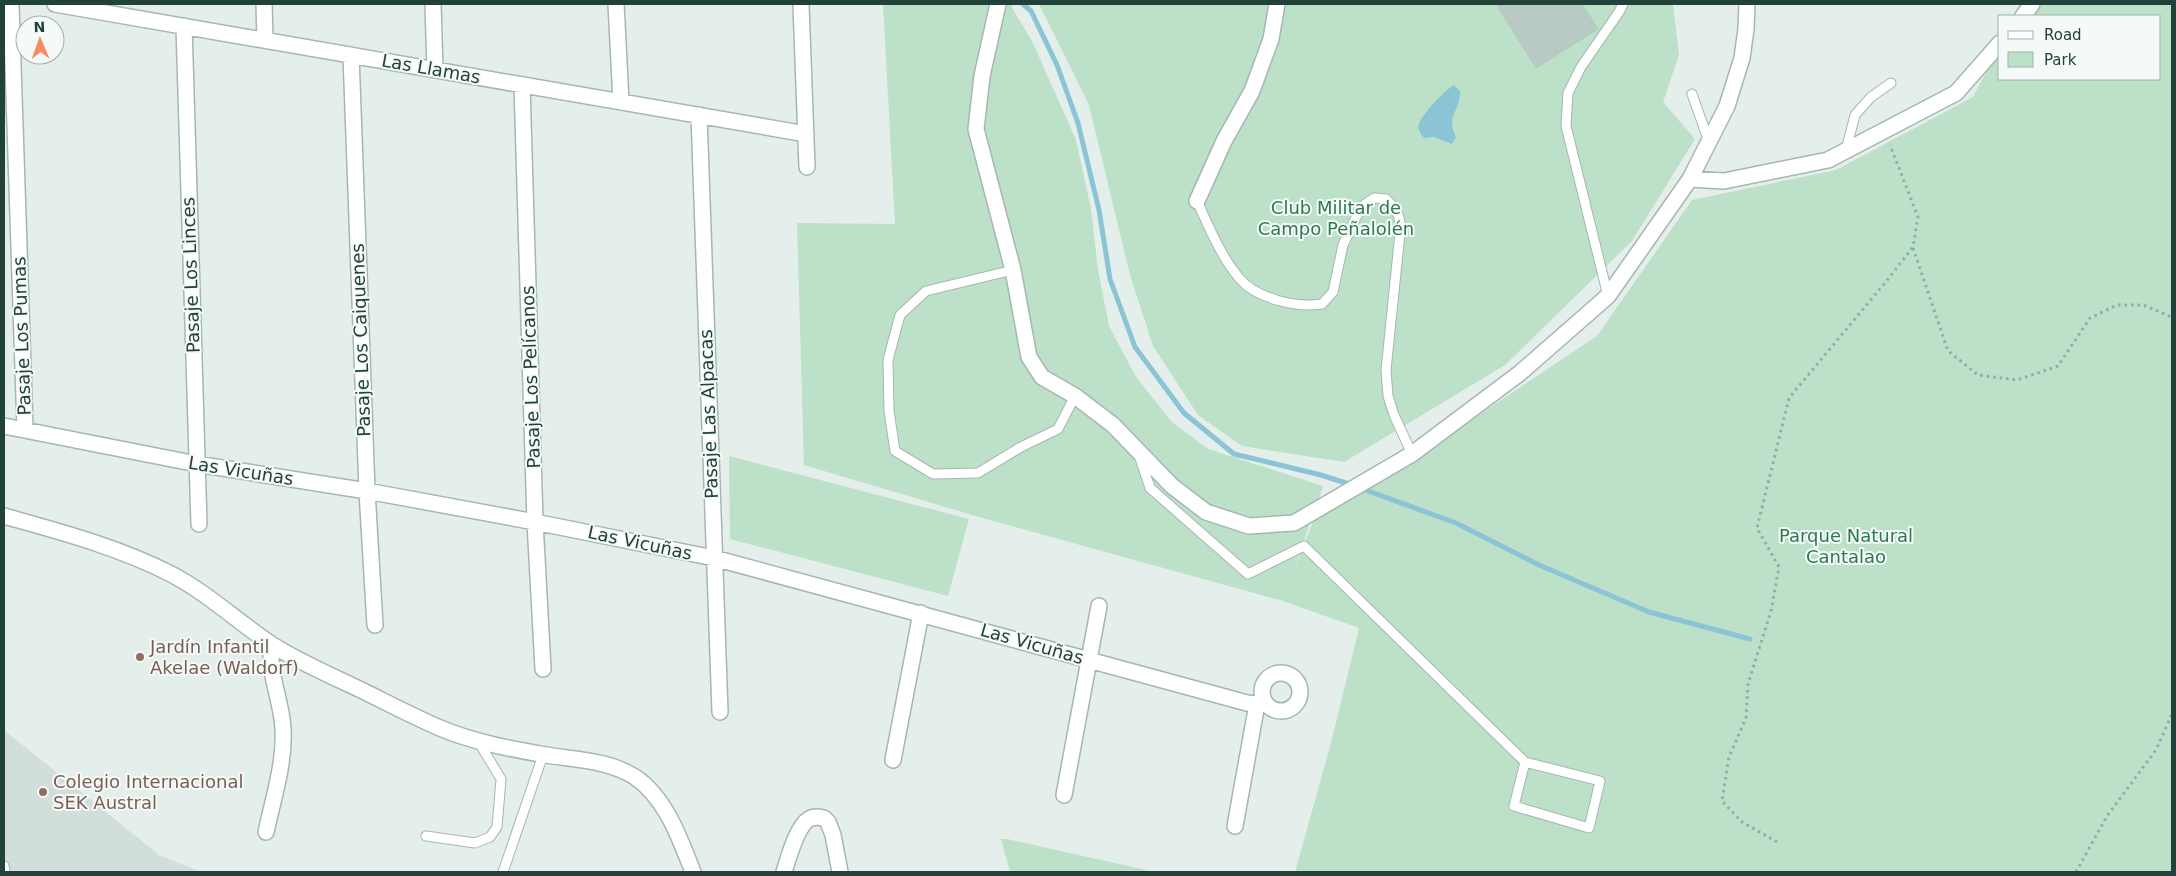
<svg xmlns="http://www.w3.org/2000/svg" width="2176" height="876" font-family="'DejaVu Sans',sans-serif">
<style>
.built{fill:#d2deda}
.green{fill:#bde0c8}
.water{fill:#8bc4d5}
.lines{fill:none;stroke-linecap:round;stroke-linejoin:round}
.stream{stroke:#8bc4d5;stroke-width:5}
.building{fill:#b9c9c4;stroke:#b6c8c2}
.service-casing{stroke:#a6b7b2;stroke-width:11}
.minor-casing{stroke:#a6b7b2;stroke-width:18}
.path{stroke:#83b3a7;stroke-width:3;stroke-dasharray:2.5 4;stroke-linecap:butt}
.service{stroke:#fff;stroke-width:9}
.minor{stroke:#fff;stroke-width:15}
.education-dot{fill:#8d6e63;stroke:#f5faf8;stroke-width:2}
.labels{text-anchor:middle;stroke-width:4;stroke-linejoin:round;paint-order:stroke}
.street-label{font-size:18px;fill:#22413b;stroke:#f5faf8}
.park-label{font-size:18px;fill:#2b7a4f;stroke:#f5faf8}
.education-label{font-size:18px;fill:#785e54;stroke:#f5faf8;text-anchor:start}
</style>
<rect width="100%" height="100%" fill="#e4eeea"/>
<path class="built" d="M4,730L159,855L201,872H4Z"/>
<path class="green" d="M883,4H1013L1012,8L1032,41L1076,140L1091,209L1098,270L1109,326L1136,377L1172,422L1208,449L1323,486L1293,573L1314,519L1392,473L1597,336L1692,200L1836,170L1973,97L2000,46V79H2160V16H2015L2021,4H2172V872H1295L1331,743L1359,628L1283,601L979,517L804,465L797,223L895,224Z
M1039,4H1673L1679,55L1663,102L1695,139L1632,241L1505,365L1344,462L1242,446L1198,415L1153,346L1130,275L1089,105Z
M729,456L969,519L948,596L730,539Z
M1001,839H1007L1155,872H1010Z"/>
<path class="water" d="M1454,85L1460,91C1461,111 1445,115 1456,137L1452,144L1434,137L1424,138C1421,134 1417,129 1419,124C1422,114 1445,90 1454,85Z"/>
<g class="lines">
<path class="stream" d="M1023,4L1031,11L1057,65L1078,123L1099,210L1110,279L1135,347L1184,413L1234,454L1321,475L1352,485
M1360,488L1456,523L1539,565L1649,612L1750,639"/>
</g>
<path class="building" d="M1496,4H1582L1598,29L1536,68Z"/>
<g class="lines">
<g class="service-casing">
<path id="service" d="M1692,94L1709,142
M1846,150L1855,115L1871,97L1891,83
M1197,201C1209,227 1221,257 1240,279C1257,299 1298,308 1322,304L1333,292L1343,245L1361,207L1374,198L1386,199C1398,210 1401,218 1400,233L1386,370L1388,396L1394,415L1412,454
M1013,270L926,291L900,315L888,360L889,411L895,451L933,474L978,473L1021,447L1058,429L1075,396
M1608,296L1566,126L1568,93L1581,67L1619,12L1623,4
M1140,458L1150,488L1248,574L1304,546L1525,762L1600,781L1589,828L1514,806L1525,762
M426,836L475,843L490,837L497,827L501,779L478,741
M4,866L5,872
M503,872L543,755"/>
</g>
<g class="minor-casing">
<path id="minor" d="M11,4L25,429
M55,4L806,134
M264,4L265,40
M433,4L435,70
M616,4L621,102
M998,4L982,76L976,129L1013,270L1029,357L1042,377L1075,396L1113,425L1172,486L1206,512L1249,526L1294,523L1412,454L1520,373L1608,296L1690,179L1727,106L1742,58L1746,29L1747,4
M801,5L807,167
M2023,16L2032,4
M184,26L199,524
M351,55L367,491L375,625
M522,85L535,522L543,669
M699,115L720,712
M1690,179L1724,181L1828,160L1956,93L2000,43
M1197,201L1224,141L1252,91L1271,39L1277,4
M4,426L197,464L367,491L535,522L714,558L1247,703L1257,704L1265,702
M4,516C61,532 118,547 171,574C209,594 239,623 274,646C300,662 329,675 357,688C384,701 412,716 440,728C473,742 511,749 546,755C576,760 608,760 635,777C666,798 680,839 693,872
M1262 692a19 19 0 1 1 38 0a19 19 0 1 1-38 0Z
M893,760L921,613
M1064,795L1099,606
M1235,826L1257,704
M266,832C273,799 285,763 283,729C282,701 267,672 272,645
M784,872C788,859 797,826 809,819C814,816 819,817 824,818L828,822L833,835L840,872"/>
</g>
<path class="path" d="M1913,248L1948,351L1978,375L2017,380L2058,366L2090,318L2117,305H2143L2172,317
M1777,842L1742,822L1722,801L1729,757L1746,718L1748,684L1771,611L1779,567L1757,528L1789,398L1889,278L1913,247L1918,217L1890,145
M2076,872L2107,816L2156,750L2172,714"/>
<use href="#service" class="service"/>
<use href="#minor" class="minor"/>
</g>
<g class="education-dot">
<circle cx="140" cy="657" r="5"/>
<circle cx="43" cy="792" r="5"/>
</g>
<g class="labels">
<g class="street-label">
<text transform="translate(431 69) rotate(10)" y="6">Las Llamas</text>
<text transform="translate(191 275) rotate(-92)" y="6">Pasaje Los Linces</text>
<text transform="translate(22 336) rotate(-92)" y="6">Pasaje Los Pumas</text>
<text transform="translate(361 340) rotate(-92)" y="6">Pasaje Los Caiquenes</text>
<text transform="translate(531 377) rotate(-92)" y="6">Pasaje Los Pelícanos</text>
<text transform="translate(709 414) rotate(-92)" y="6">Pasaje Las Alpacas</text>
<text transform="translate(241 471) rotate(9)" y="6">Las Vicuñas</text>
<text transform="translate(640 543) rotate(12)" y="6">Las Vicuñas</text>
<text transform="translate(1032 644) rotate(16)" y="6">Las Vicuñas</text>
</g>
<g class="park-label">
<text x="1336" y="214">Club Militar de<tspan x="1336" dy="21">Campo Peñalolén</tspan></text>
<text x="1846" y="542">Parque Natural<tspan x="1846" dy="21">Cantalao</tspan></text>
</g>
<g class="education-label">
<text x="150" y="653">Jardín Infantil<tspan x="150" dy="21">Akelae (Waldorf)</tspan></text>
<text x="53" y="788">Colegio Internacional<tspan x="53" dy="21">SEK Austral</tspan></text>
</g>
</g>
<rect width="2176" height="876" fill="none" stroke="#22413b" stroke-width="10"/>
<rect x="1998" y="15" width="162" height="65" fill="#f5faf8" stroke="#a1b0ac"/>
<rect x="2008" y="31" width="25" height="8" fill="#ffffff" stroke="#a1b0ac"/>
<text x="2044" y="40" font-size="15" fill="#22413b">Road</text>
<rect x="2008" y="52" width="25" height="15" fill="#bde0c8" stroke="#a1b0ac"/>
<text x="2044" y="65" font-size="15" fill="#22413b">Park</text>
<g transform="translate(40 40) rotate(358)"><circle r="24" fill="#f5faf8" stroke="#a1b0ac"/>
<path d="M0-4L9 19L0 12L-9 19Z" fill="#f78b59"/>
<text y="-8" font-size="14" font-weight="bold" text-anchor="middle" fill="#22413b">N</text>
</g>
</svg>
